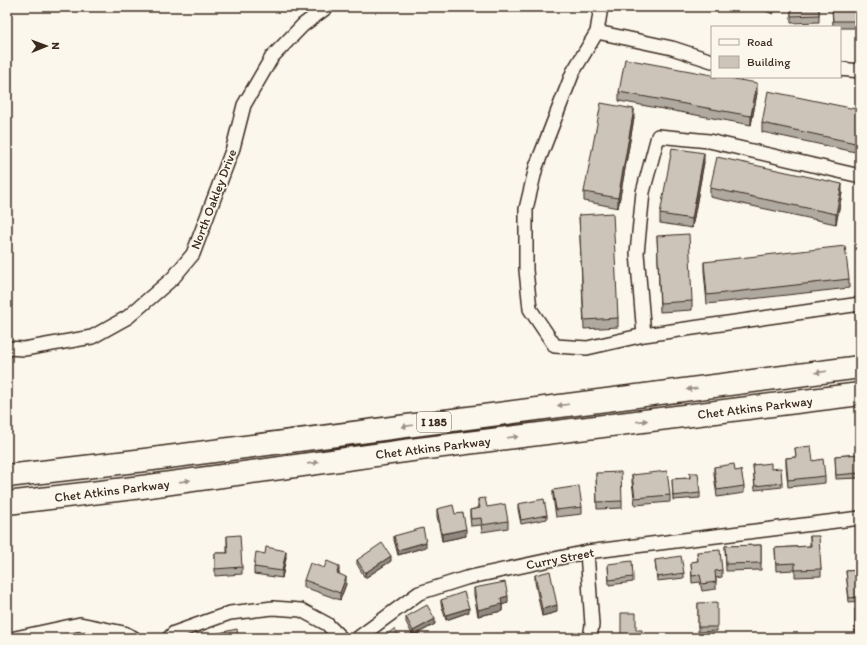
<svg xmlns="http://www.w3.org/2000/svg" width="867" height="645" font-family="Itim,sans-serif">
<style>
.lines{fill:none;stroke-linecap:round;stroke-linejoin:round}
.minor-casing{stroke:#3b2a1e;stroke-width:16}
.motorway-casing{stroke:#3b2a1e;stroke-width:25}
.minor{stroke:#fbf7ec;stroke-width:13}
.motorway{stroke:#fbf7ec;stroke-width:22}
.wall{fill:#afa99f;stroke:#3b2a1e}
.shaded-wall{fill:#8f8982;stroke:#3b2a1e}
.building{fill:#ccc4b9;stroke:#3b2a1e}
.oneway{fill:#9b9085}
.labels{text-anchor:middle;stroke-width:3;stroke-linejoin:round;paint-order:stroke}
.shield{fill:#fbf7ec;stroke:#75685c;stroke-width:1}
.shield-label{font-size:12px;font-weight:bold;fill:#3b2a1e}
.street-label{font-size:13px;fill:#3b2a1e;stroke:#fbf7ec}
</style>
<rect width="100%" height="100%" fill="#fbf7ec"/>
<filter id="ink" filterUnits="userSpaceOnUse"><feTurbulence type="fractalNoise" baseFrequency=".025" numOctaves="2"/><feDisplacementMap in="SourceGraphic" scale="8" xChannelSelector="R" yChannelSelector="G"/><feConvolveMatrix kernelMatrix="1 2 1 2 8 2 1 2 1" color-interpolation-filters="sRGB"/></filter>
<g filter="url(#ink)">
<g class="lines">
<g class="minor-casing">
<path id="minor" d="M601,7L597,32L573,72L536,167L526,209V270L530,309L555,346L587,348L644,335L860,304
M597,32L672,48L712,61
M840,69L860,71
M644,335L637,253L643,192L658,136L709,141L860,176
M7,348L24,349L92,337L128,317L173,278L193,254L233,148L244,105L272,57L303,25L327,7
M587,552L592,625L590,638
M15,638L80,624L124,633L134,638
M169,638L174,633L230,613L273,608L301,610L327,624L341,638
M358,638L419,593L466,578L587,552L860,518"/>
</g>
<g class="motorway-casing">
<path id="motorway" d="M7,476L145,460L860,367
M7,503L142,487L419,449L860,394"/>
</g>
<use href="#minor" class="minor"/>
<use href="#motorway" class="motorway"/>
</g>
<path class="wall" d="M756,7H776L773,14Z
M791,7H819V22L791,23Z
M832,7H860V28H840V27H833Z
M619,92L757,93L751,125L619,101Z
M860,110V153L762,132V123Z
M634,118L618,208L584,201V192Z
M704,162L692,228L660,223V214Z
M710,188L842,193L836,224L710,197Z
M579,215L618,318V327L584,329Z
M657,236L692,301V310L660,312Z
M704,262L849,279V288L707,304L704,271Z
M795,448L813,461L825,476V483L788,487L786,465V458L796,457Z
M860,454V478L836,479L835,456Z
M753,465L771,469L782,483V487L755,490Z
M714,467L735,471L744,486V493L717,497L714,474Z
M596,473L622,501V508L597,509Z
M690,473L700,493V498L673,500L672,479L690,478Z
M632,475L670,495V502L635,505L632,482Z
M553,490L582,507V514L556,517L553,497Z
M478,499L487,507L508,521V528L482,532L481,525L471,526L470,517V510L478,508Z
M518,504L547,515V519L521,524L518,509Z
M437,509L455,514L466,536L442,541L437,516Z
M227,536L242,567V574L215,576V553H227Z
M394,536L426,547L398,555L394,540Z
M810,536L821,569V576L795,577V570L776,571L775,548L810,546Z
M761,545V570L726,571L725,546Z
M697,552L722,570V577L716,578V589L702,591L700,582L692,583L691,562L698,561Z
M286,557L282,578L254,574V567Z
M357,560L391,561L365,578L357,564Z
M655,560L684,573V578L657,581Z
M608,564L633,577V582L609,585Z
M324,568L339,573V574L346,584L340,600L304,587V580Z
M860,570V601L849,602L846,571Z
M535,575L557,612L542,616L535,582Z
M474,588L508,603L502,604V611L478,616L474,595Z
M441,600L469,612L446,620L441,604Z
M698,603L717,627V631L698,632Z
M406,617L435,624L413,636L406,622Z"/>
<path class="shaded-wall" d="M774,7H776L773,14V9Z
M757,83V93L751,125V116Z
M634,109V118L618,208V198Z
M704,153V162L692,228V219Z
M842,184V193L836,224V214Z
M466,529V536L442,541V534Z
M426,542V547L398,555V550Z
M286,551V557L282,578V571Z
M391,556V561L365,578V573Z
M339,566V573L337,580V573Z
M346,577V584L340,600V593Z
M508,596V603L502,605V604V611L478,616V610L501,598Z
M557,605V612L542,616V609Z
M469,608V612L446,620V615Z
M435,619V624L413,636V631Z"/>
<path class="building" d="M768,7H774L773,9Z
M791,7H819V15L791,16Z
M832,7H860V21H833Z
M625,59L712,75V77H722L757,83L751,116L619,92Z
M768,91L860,110V144L762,123Z
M601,103L634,109L618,198L584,192Z
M672,148L704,153L692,219L660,214Z
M717,157L842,184L836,214L710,188Z
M613,213L618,318L584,320L579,215Z
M689,234L692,301L660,303L657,236Z
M845,246L849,279L707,295L704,262Z
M811,446L813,461L823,459L825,476L788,480L786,458L796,457L795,448Z
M860,454V473L836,475L835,456Z
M771,463V469L781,468L782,483L755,486L753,465Z
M734,464L735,471L741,470L744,486L717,490L714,467Z
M667,471L670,495L635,498L632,475Z
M621,472L622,501L597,502L596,473Z
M690,473H698L700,493L673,496L672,479L690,478Z
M579,486L582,507L556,510L553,490Z
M485,498L487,507L505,504L508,521L482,525L481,518L471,519L470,510L480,508L478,499Z
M544,499L547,515L521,520L518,504Z
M453,505L455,514L463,513L466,529L442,534L437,509Z
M423,528L426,542L398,550L394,536Z
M240,535L242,567L215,569V553H228L227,536Z
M810,536H819L821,569L795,570V563L776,564L775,548L811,546Z
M382,543L391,556L365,573L357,560Z
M761,545V563L726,564L725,546Z
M266,547L286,551L282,571L254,567L256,552L265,554Z
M720,550L722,570L715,571L716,582L702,584L700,575L692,576L691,562L698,561L697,552Z
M681,556L684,573L657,577L655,560Z
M327,561L339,566L337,573L346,577L340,593L304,580L310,563L324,568Z
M632,561L633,577L609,580L608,564Z
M860,570V597L849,598L846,571Z
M550,571L557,605L542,609L535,575Z
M505,582L508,596L501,598L502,604L478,610L474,588Z
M464,592L469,608L446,615L441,600Z
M717,602V627H698V603Z
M427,605L435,619L413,631L406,617Z
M855,609H860V638H855Z
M621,613H636V630H642V638H621Z
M237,629L238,638H211L210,635Z
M394,629L401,638H382Z"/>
<defs><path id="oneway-solid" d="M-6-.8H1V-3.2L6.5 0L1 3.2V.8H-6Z"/></defs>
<g class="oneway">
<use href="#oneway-solid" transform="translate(821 372) rotate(173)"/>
<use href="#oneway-solid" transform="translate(692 389) rotate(173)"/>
<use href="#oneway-solid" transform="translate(563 405) rotate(173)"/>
<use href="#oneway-solid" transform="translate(642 421) rotate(-7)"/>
<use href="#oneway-solid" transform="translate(407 426) rotate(173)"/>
<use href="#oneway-solid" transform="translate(513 437) rotate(-7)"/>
<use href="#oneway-solid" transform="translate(313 463) rotate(-8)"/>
<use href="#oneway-solid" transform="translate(185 481) rotate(-8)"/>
</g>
</g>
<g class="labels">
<rect class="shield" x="417" y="412" width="34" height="20" rx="3"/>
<g class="shield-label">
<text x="434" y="426">I 185</text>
</g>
<g class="street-label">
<text transform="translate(213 199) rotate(-69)" y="5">North Oakley Drive</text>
<text transform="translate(755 407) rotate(-7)" y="5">Chet Atkins Parkway</text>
<text transform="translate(433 447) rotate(-7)" y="5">Chet Atkins Parkway</text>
<text transform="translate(112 490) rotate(-7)" y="5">Chet Atkins Parkway</text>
<text transform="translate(560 558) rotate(-11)" y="5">Curry Street</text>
</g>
</g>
<rect width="867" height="645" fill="none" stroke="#fbf7ec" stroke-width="24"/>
<rect x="12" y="12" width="843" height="621" fill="none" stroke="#3b2a1e" stroke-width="1.5" filter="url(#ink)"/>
<rect x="711" y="26" width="130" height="52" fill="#fbf7ec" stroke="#aea59a"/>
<rect x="719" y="39" width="20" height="6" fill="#fbf7ec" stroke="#aea59a"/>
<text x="747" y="46" font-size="12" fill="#3b2a1e">Road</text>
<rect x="719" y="56" width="20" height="12" fill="#ccc4b9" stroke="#aea59a"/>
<text x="747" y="66" font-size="12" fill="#3b2a1e">Building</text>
<g transform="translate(46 46) rotate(89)" stroke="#fbf7ec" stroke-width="3" paint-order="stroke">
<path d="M0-3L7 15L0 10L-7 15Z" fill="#3b2a1e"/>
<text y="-6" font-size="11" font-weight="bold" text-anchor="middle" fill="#3b2a1e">N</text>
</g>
</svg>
